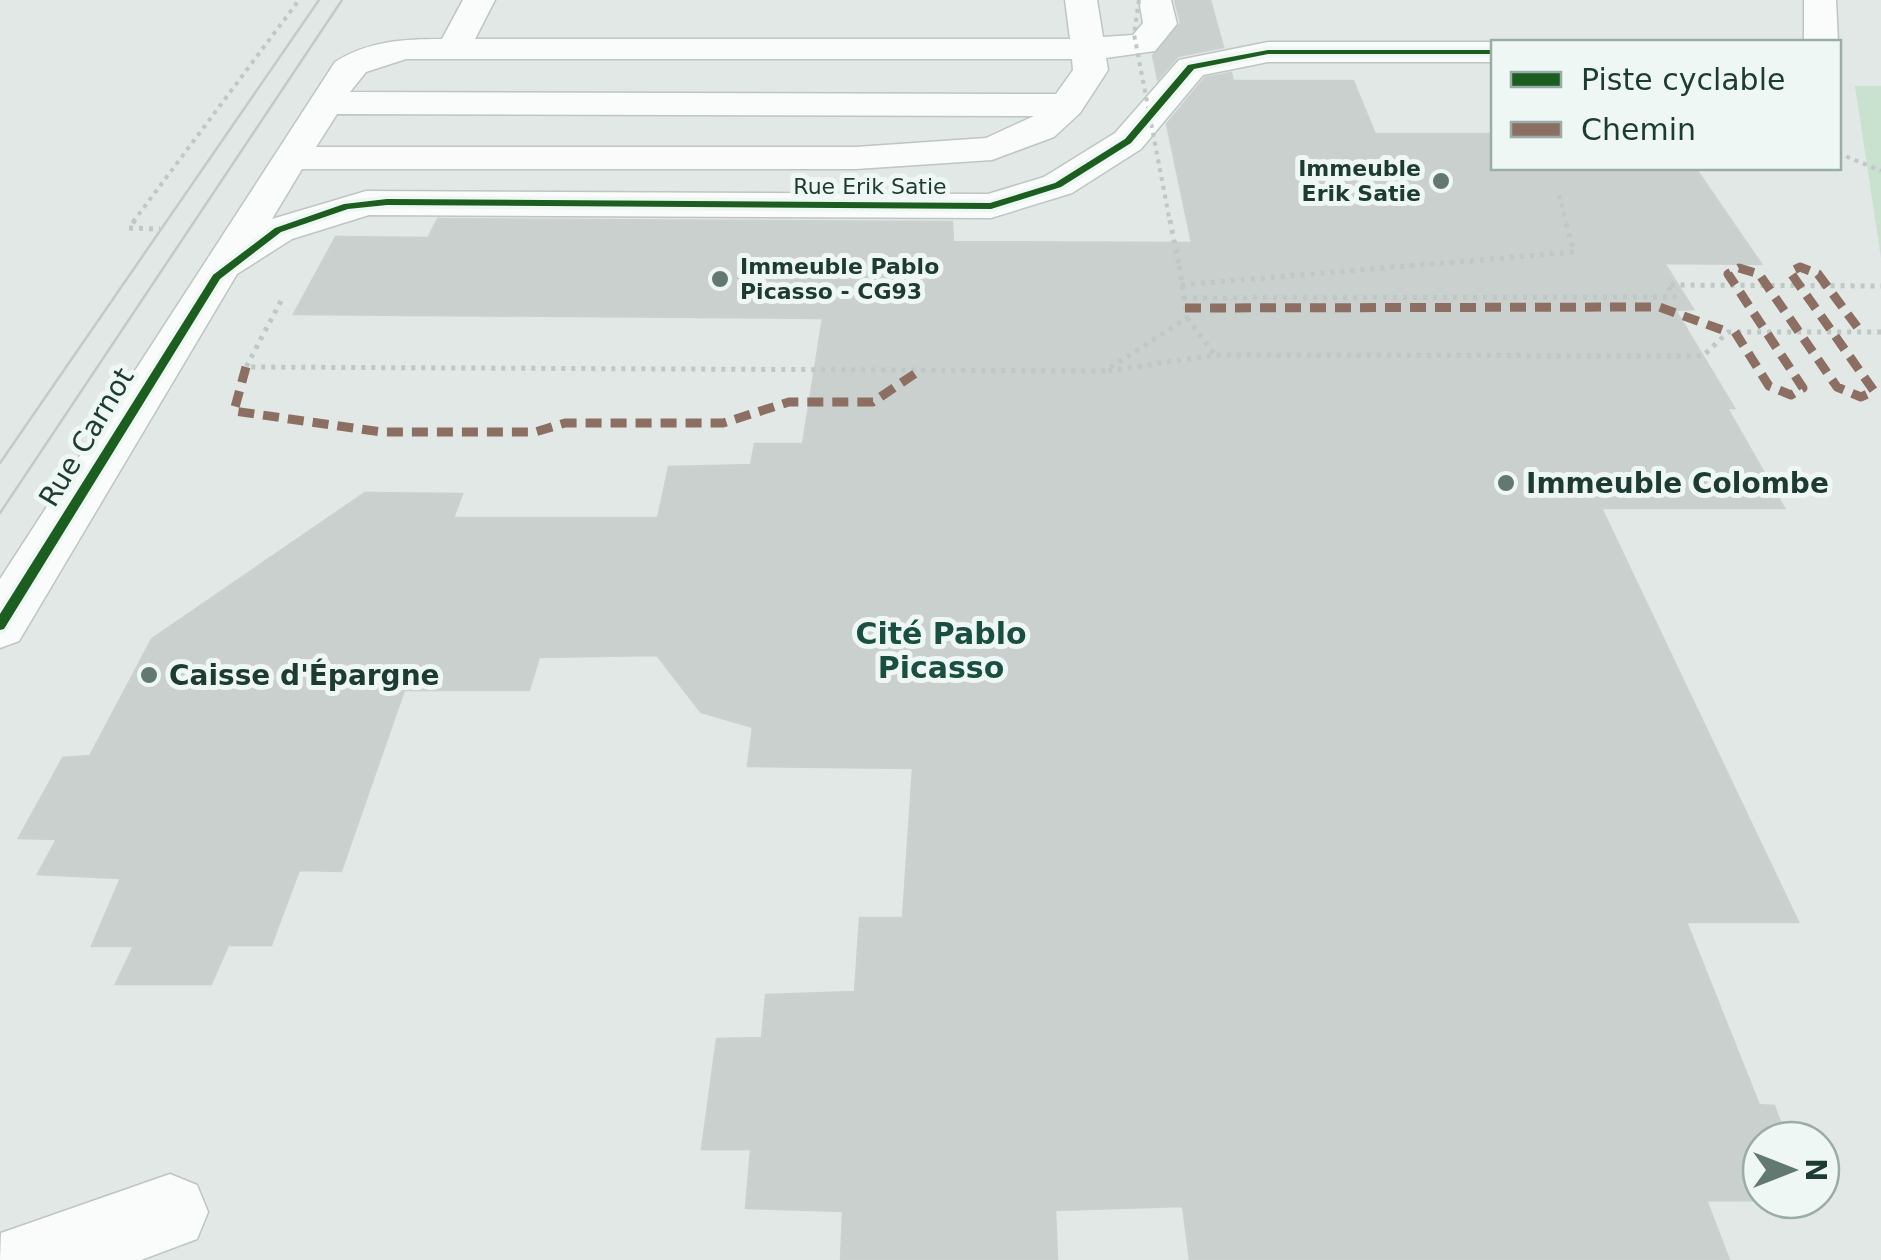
<svg xmlns="http://www.w3.org/2000/svg" width="1881" height="1260" font-family="'DejaVu Sans',sans-serif">
<style>
.green{fill:#c9e2d0}
.building{fill:#cad0cd;stroke:#cad1ce;stroke-width:2.5}
.lines{fill:none;stroke-linecap:round;stroke-linejoin:round}
.minor-casing{stroke:#bec5c2;stroke-width:3}
.path-far1{stroke:#bfc8c4;stroke-width:4;stroke-dasharray:4 5;stroke-linecap:butt}
.path{stroke:#bfc8c4;stroke-width:5;stroke-dasharray:4 6;stroke-linecap:butt}
.minor{fill:#fafcfb;fill-rule:evenodd}
.tram{stroke:#c5cac8;stroke-width:2.5}
.path-bridge-far1{stroke:#bfc8c4;stroke-width:4;stroke-dasharray:4 5;stroke-linecap:butt}
.path-bridge{stroke:#bfc8c4;stroke-width:5;stroke-dasharray:4 6;stroke-linecap:butt}
.quiet{stroke:#8d6e63;stroke-width:9;stroke-dasharray:16 9;stroke-linecap:butt}
.cycleway-casing{stroke:#eef7f3;stroke-width:7}
.cycleway{fill:#1b5e20;fill-rule:evenodd}
.poi-dot{fill:#627871;stroke:#eef7f3;stroke-width:4}
.labels{text-anchor:middle;stroke-width:10;stroke-linejoin:round;paint-order:stroke}
.far-poi-label{font-size:22px;font-weight:bold;fill:#1e3b33;stroke:#eef7f3;text-anchor:end}
.far-street-label{font-size:22px;fill:#1e3b33;stroke:#eef7f3}
.street-label{font-size:28px;fill:#1e3b33;stroke:#eef7f3}
.poi-label{font-size:28px;font-weight:bold;fill:#1e3b33;stroke:#eef7f3;text-anchor:start}
.neighbourhood-label{font-size:30px;font-weight:bold;fill:#1a4e40;stroke:#eef7f3}
</style>
<rect width="100%" height="100%" fill="#e1e8e5"/>
<path class="green" d="M1855,86H1881V258Z"/>
<path class="building" d="M1175,0H1210L1223,47L1178,56L1158,79L1153,55L1181,23Z
M1231,73L1233,81H1353L1375,134H1494V168H1695L1761,264L1664,263L1693,309L1675,310L1734,408H1727L1784,508H1601L1798,922H1686L1759,1105L1774,1106L1787,1140H1761V1200L1811,1201L1706,1200L1729,1260H1190L1183,1206L1055,1210L1057,1260H841L843,1211L746,1208L751,1149H702L717,1039L762,1038L766,995L855,992L860,918H903L913,768L748,766L753,727L701,712L657,655L539,657L529,690H404L341,871L299,870L271,945H228L211,984H116L134,946H92L121,878L38,874L57,839L19,838L63,758L90,756L152,639L365,493L462,494L453,518H658L669,467L751,465L755,444H803L823,318L294,314L336,237L428,238L438,219L952,222L953,242L1192,243L1167,124L1205,78Z"/>
<g class="lines">
<g class="minor-casing">
<path id="minor" d="M463,0H495L475,39H1070L1065,0H1097L1103,37L1133,35L1143,23L1139,0H1171L1177,24L1155,51L1106,58L1108,70L1080,113L1054,137L992,160L856,169H302L272,219L366,191L988,194L1044,177L1115,133L1179,60L1268,42H1497H1494V62H1268L1203,75L1141,149L1072,193L991,218L369,215L292,239L237,274L19,641L0,648V579L335,62C368,41 403,39 442,39ZM406,59H1072L1073,70L1056,94L350,92L366,72ZM337,114L1034,116L986,138L856,147H316Z
M1804,0H1836L1838,42H1804Z
M170,1174L197,1185L208,1212L197,1239L141,1260H0L1,1233Z"/>
</g>
<path class="path-far1" d="M1838,153L1881,171
M1559,195L1566,222
M133,222L299,0"/>
<path class="path" d="M135,220L129,228L160,229
M1181,285L1574,252L1565,220
M1183,298L1675,297L1667,285L1881,286
M281,301L246,367L1105,371L1187,318L1179,266
M1187,318L1214,354
M1108,371L1215,355L1703,356L1728,332H1881"/>
<use href="#minor" class="minor"/>
<path class="tram" d="M0,463L319,0
M0,513L342,0"/>
<path class="path-bridge-far1" d="M1139,0L1134,34L1170,222"/>
<path class="path-bridge" d="M1170,220L1179,266"/>
<path class="quiet" d="M1185,308L1659,307L1728,332
M1735,332L1769,386L1791,395L1803,388L1728,274L1739,268L1759,274L1837,387L1861,397L1874,391L1790,272L1800,267L1818,274L1861,332
M246,367L234,411L381,432H535L565,423H723L789,402H873L919,371"/>
<g class="cycleway-casing">
<path id="cycleway" d="M1268,50H1494V54H1268L1194,69L1131,143L1061,187L991,209L387,205L348,209L281,232L220,279L4,629L0,630V614L213,275L275,228L344,204L387,199L990,203L1055,183L1125,139L1188,65Z"/>
</g>
<use href="#cycleway" class="cycleway"/>
</g>
<g class="poi-dot">
<circle cx="1441" cy="181" r="10"/>
<circle cx="720" cy="279" r="10"/>
<circle cx="1506" cy="483" r="10"/>
<circle cx="149" cy="675" r="10"/>
</g>
<g class="labels">
<g class="far-poi-label">
<text x="1421" y="176">Immeuble<tspan x="1421" dy="25">Erik Satie</tspan></text>
<text x="740" y="274" text-anchor="start">Immeuble Pablo<tspan x="740" dy="25">Picasso - CG93</tspan></text>
</g>
<g class="far-street-label">
<text x="870" y="194">Rue Erik Satie</text>
</g>
<g class="street-label">
<text transform="translate(86 437) rotate(-59)" y="10">Rue Carnot</text>
</g>
<g class="poi-label">
<text x="1526" y="493">Immeuble Colombe</text>
<text x="169" y="685">Caisse d'Épargne</text>
</g>
<g class="neighbourhood-label">
<text x="941" y="644">Cité Pablo<tspan x="941" dy="34">Picasso</tspan></text>
</g>
</g>
<rect x="1491" y="40" width="350" height="130" fill="#eef7f3" stroke="#9baca6" stroke-width="2.5"/>
<rect x="1511" y="72" width="50" height="15" fill="#1b5e20" stroke="#9baca6" stroke-width="2.5"/>
<text x="1581" y="90" font-size="30" fill="#1e3b33">Piste cyclable</text>
<rect x="1511" y="122" width="50" height="15" fill="#8d6e63" stroke="#9baca6" stroke-width="2.5"/>
<text x="1581" y="140" font-size="30" fill="#1e3b33">Chemin</text>
<g transform="translate(1791 1170) rotate(90)"><circle r="48" fill="#eef7f3" stroke="#9baca6" stroke-width="2.5"/>
<path d="M0-8L18 38L0 25L-18 38Z" fill="#627871"/>
<text y="-15" font-size="28" font-weight="bold" text-anchor="middle" fill="#1e3b33">N</text>
</g>
</svg>
